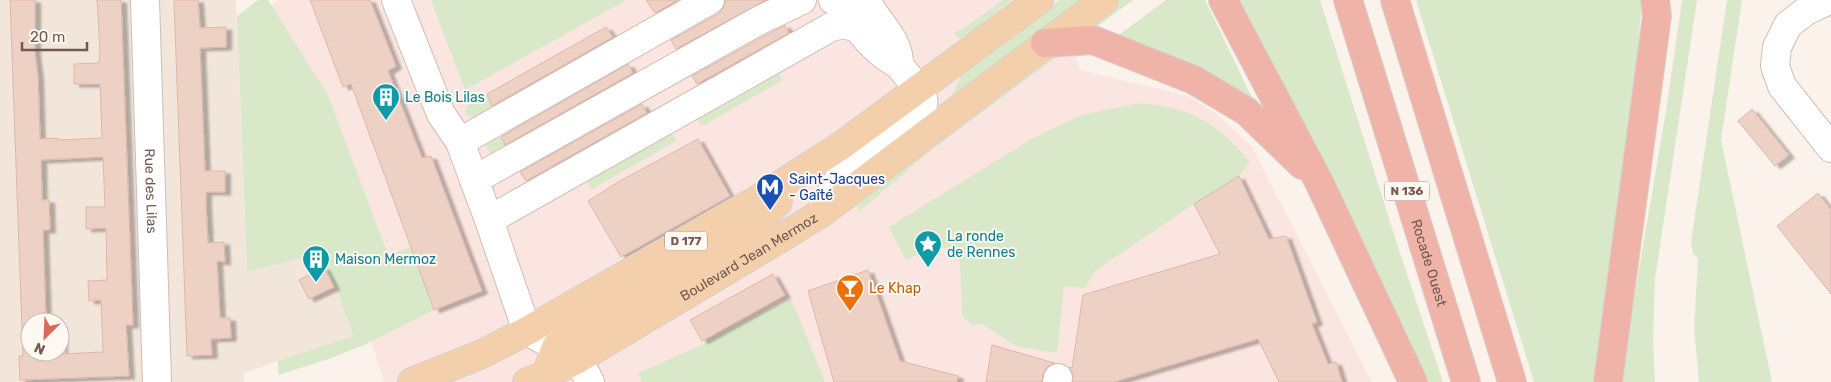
<svg xmlns="http://www.w3.org/2000/svg" width="1831" height="382" font-family="Rubik,sans-serif">
<style>
.residential{fill:#f2e5da;fill-rule:evenodd}
.commercial{fill:#fae5e0}
.green{fill:#dae8ca}
.building{fill:#eed1c5;stroke:#dfb7a7;fill-rule:evenodd;filter:url(#shadow)}
.lines{fill:none;stroke-linecap:round;stroke-linejoin:round}
.minor-casing{stroke:#cfbdb4;stroke-width:30}
.major-casing{stroke:#d8d1ce;stroke-width:30}
.highway-casing{stroke:#d8d1ce;stroke-width:30}
.minor{stroke:#fff;stroke-width:28}
.major{stroke:#f3d0ab;stroke-width:28}
.highway{stroke:#efb3a8;stroke-width:28}
.labels{text-anchor:middle;stroke-width:4;stroke-linejoin:round;paint-order:stroke}
.shield{fill:#fef8f2;stroke:#9d8981;stroke-width:1}
.shield-label{font-size:12px;font-weight:bold;fill:#745950}
.culture-label{font-size:14px;fill:#0d838f;stroke:#fef8f2;text-anchor:start}
.transit-label{font-size:14px;fill:#164399;stroke:#fef8f2;text-anchor:start}
.street-label{font-size:14px;fill:#745950;stroke:#fef8f2}
.food-label{font-size:14px;fill:#c56008;stroke:#fef8f2;text-anchor:start}
</style>
<defs>
<filter id="shadow"><feDropShadow dx="5.5" dy="3" stdDeviation="1" flood-color="#0004"/></filter>
</defs>
<rect width="100%" height="100%" fill="#fbf3eb"/>
<path class="residential" d="M0,0H236L247,272L318,254L336,287L353,336L244,373V382H0ZM30,322H60V352H30Z"/>
<path class="commercial" d="M279,0H1057L1080,70L1188,96L1217,114L1252,147L1372,382H384L340,241L264,11Z"/>
<path class="green" d="M258,0H268L328,95L388,255L411,247L434,310L364,345L329,359L278,375V361L353,336L336,287L318,254L247,272L237,16Z
M431,0H627L465,90Z
M1003,0H1011L978,27L959,39L954,33L968,25Z
M1060,0H1087L926,121L923,117L952,95L962,74Z
M1119,0H1133L1091,31L1086,26Z
M1166,0H1205L1256,106L1116,37Z
M1237,0H1320L1399,250L1443,382H1422L1263,44Z
M1416,0H1642L1632,120L1598,382H1534Z
M1682,0H1697L1655,279L1653,344L1655,382H1622L1636,287L1667,105Z
M1727,0H1742L1721,140L1772,382H1699L1694,329L1698,258L1693,254L1691,242Z
M1067,49L929,152L860,211L853,199L1042,58Z
M778,72L783,80L702,126L696,118Z
M487,94L494,107L473,118L466,114L465,110L467,106Z
M1140,103C1192,108 1216,122 1250,162L1239,176L1194,204L1095,271L1085,288L1064,286L1057,353L1016,346L982,324L973,325L962,316L960,262L952,247L931,249L906,260L889,227L1028,141L1081,115Z
M671,132L676,141L592,189L587,181Z
M499,134L506,147L492,157L484,143Z
M791,298L825,382H642L638,373L702,345Z"/>
<path class="building" d="M10,0H35V53L38,76L40,139L58,138V140L102,138L100,84H74V64L99,63L100,50L97,0H121L133,325H126L129,376L20,380L19,356H23ZM103,157L105,207H86V229L106,228L107,280L88,281L89,301L101,300L103,352L62,354V339H60V352H30V322H46L43,230H50L49,200H42L41,160Z
M174,0H198L200,28L226,27V47L200,48L205,171H225V192H206V205L208,243L224,242L225,262L217,261L220,318H230L231,338L211,339L212,355L187,356Z
M310,0H370L396,66L388,71L422,158L431,156L482,291L434,310L351,84L343,87Z
M646,0H678L655,13Z
M726,0H766L676,49L671,40L718,14L724,7Z
M785,25L789,33L697,84L692,76Z
M606,27L613,37L492,106L487,94Z
M628,64L633,73L505,145L501,137Z
M642,104L647,113L526,181L520,172Z
M1752,109L1789,155L1775,166L1738,121Z
M698,139L730,196L621,257L588,201L618,182Z
M1239,176L1269,239L1286,236L1317,322L1312,324L1328,364L1336,362L1342,382H1279L1258,339L1114,382H1073V374L1069,367L1072,368L1083,295L1220,254L1194,204Z
M1818,193L1831,210V294L1777,226Z
M324,267L334,287L309,299L299,280Z
M868,270L900,361L958,376L957,382H834L808,291Z
M773,274L785,295L702,341L690,320Z
M992,345L1054,363L1046,368L1043,374L1042,382H986Z"/>
<g class="lines">
<g class="minor-casing">
<g id="minor">
<path id="s1" d="M145,0L157,382"/>
<path d="M396,0L441,114L460,142L489,220L527,331L578,359L590,382"/>
<path d="M833,0C844,7 849,17 857,27C868,42 882,56 899,65"/>
<path d="M1829,0L1806,11L1788,25L1777,47L1775,66L1782,86L1831,148"/>
<path d="M460,142L710,0"/>
<path d="M474,180L760,20L802,0"/>
<path d="M820,214L841,174L918,114C923,107 925,103 922,94L899,65C900,39 876,22 866,0"/>
<path d="M489,220L831,27L844,24L857,28"/>
<path d="M1057,382L1058,378"/>
</g>
</g>
<g class="major-casing">
<g id="major">
<path d="M546,375L556,347L739,237L778,202"/>
<path d="M412,382L482,354L527,331L760,198L842,145L1039,0"/>
<path id="s2" d="M527,382L546,375L578,359L779,239L820,214L1104,0"/>
</g>
</g>
<g class="highway-casing">
<g id="highway">
<path d="M1223,0L1319,182L1413,382"/>
<path id="s3" d="M1348,0L1466,382"/>
<path d="M1395,0L1512,382"/>
<path d="M1045,43L1093,40L1194,80L1246,111L1302,165"/>
<path d="M1608,382L1657,16L1655,0"/>
</g>
</g>
<use href="#minor" class="minor"/>
<use href="#major" class="major"/>
<use href="#highway" class="highway"/>
</g>
<defs>
<g id="building-pin" transform="scale(1.4375)"><path d="M0 17L-7.5 6A9.5 9.5 0 1 1 7.5 6Z" fill="#0f9aa8" stroke="#fef8f2"/><path d="M-4-6H4V6H1V3H-1V6H-4ZM-2.5-4.3h1.7v1.8h-1.7ZM.8-4.3h1.7v1.8H.8ZM-2.5-1h1.7V.8h-1.7ZM.8-1h1.7V.8H.8Z" fill="#fff"/></g>
<g id="metro-pin" transform="scale(1.4375)"><path d="M0 17L-7.5 6A9.5 9.5 0 1 1 7.5 6Z" fill="#1a4fb4" stroke="#fef8f2"/><path d="M-5.5 5V-5H-3L0 0L3-5H5.5V5H3V-.5L0 4L-3-.5V5Z" fill="#fff"/></g>
<g id="sight-pin" transform="scale(1.4375)"><path d="M0 17L-7.5 6A9.5 9.5 0 1 1 7.5 6Z" fill="#0f9aa8" stroke="#fef8f2"/><path d="M0-6L1.8-2.2L6-1.7L2.9 1.2L3.7 5.4L0 3.3L-3.7 5.4L-2.9 1.2L-6-1.7L-1.8-2.2Z" fill="#fff"/></g>
<g id="bar-pin" transform="scale(1.4375)"><path d="M0 17L-7.5 6A9.5 9.5 0 1 1 7.5 6Z" fill="#e8710a" stroke="#fef8f2"/><path d="M-6-5H6L.8 .8V4.5H3.5V6h-7V4.5H-.8V.8Z" fill="#fff"/></g>
</defs>
<g fill-rule="evenodd">
<use href="#building-pin" x="386" y="97"/>
<use href="#metro-pin" x="770" y="187"/>
<use href="#sight-pin" x="928" y="244"/>
<use href="#building-pin" x="316" y="259"/>
<use href="#bar-pin" x="850" y="288"/>
</g>
<g class="labels">
<g class="shield">
<rect x="1384.5" y="181.5" width="45" height="19" rx="4"/>
<rect x="665" y="231.5" width="42" height="19" rx="4"/>
</g>
<g class="shield-label">
<text x="1407" y="195">N 136</text>
<text x="686" y="245">D 177</text>
</g>
<g class="culture-label">
<text x="405" y="102">Le Bois Lilas</text>
<text x="947" y="241">La ronde<tspan x="947" dy="16">de Rennes</tspan></text>
<text x="335" y="264">Maison Mermoz</text>
</g>
<g class="transit-label">
<text x="789" y="184">Saint-Jacques<tspan x="789" dy="16">- Gaîté</tspan></text>
</g>
<g class="street-label">
<text dy="5" stroke="none"><textPath href="#s1" startOffset="191">Rue des Lilas</textPath></text>
<text dy="5" stroke="none"><textPath href="#s2" startOffset="255">Boulevard Jean Mermoz</textPath></text>
<text dy="5" stroke="none"><textPath href="#s3" startOffset="275">Rocade Ouest</textPath></text>
</g>
<g class="food-label">
<text x="869" y="293">Le Khap</text>
</g>
</g>
<g transform="translate(45 337) rotate(204)"><circle r="24" fill="#fef8f2" stroke="#c7b8b1"/>
<path d="M0-4L9 19L0 12L-9 19Z" fill="#d96b5c"/>
<text y="-8" font-size="14" font-weight="bold" text-anchor="middle" fill="#745950">N</text>
</g>
<path d="M22 42v8h65v-8" fill="none" stroke="#745950" stroke-width="2.5"/>
<text x="30" y="42" font-size="15" fill="#745950" stroke="#fef8f2" stroke-width="4" paint-order="stroke">20 m</text>
</svg>
